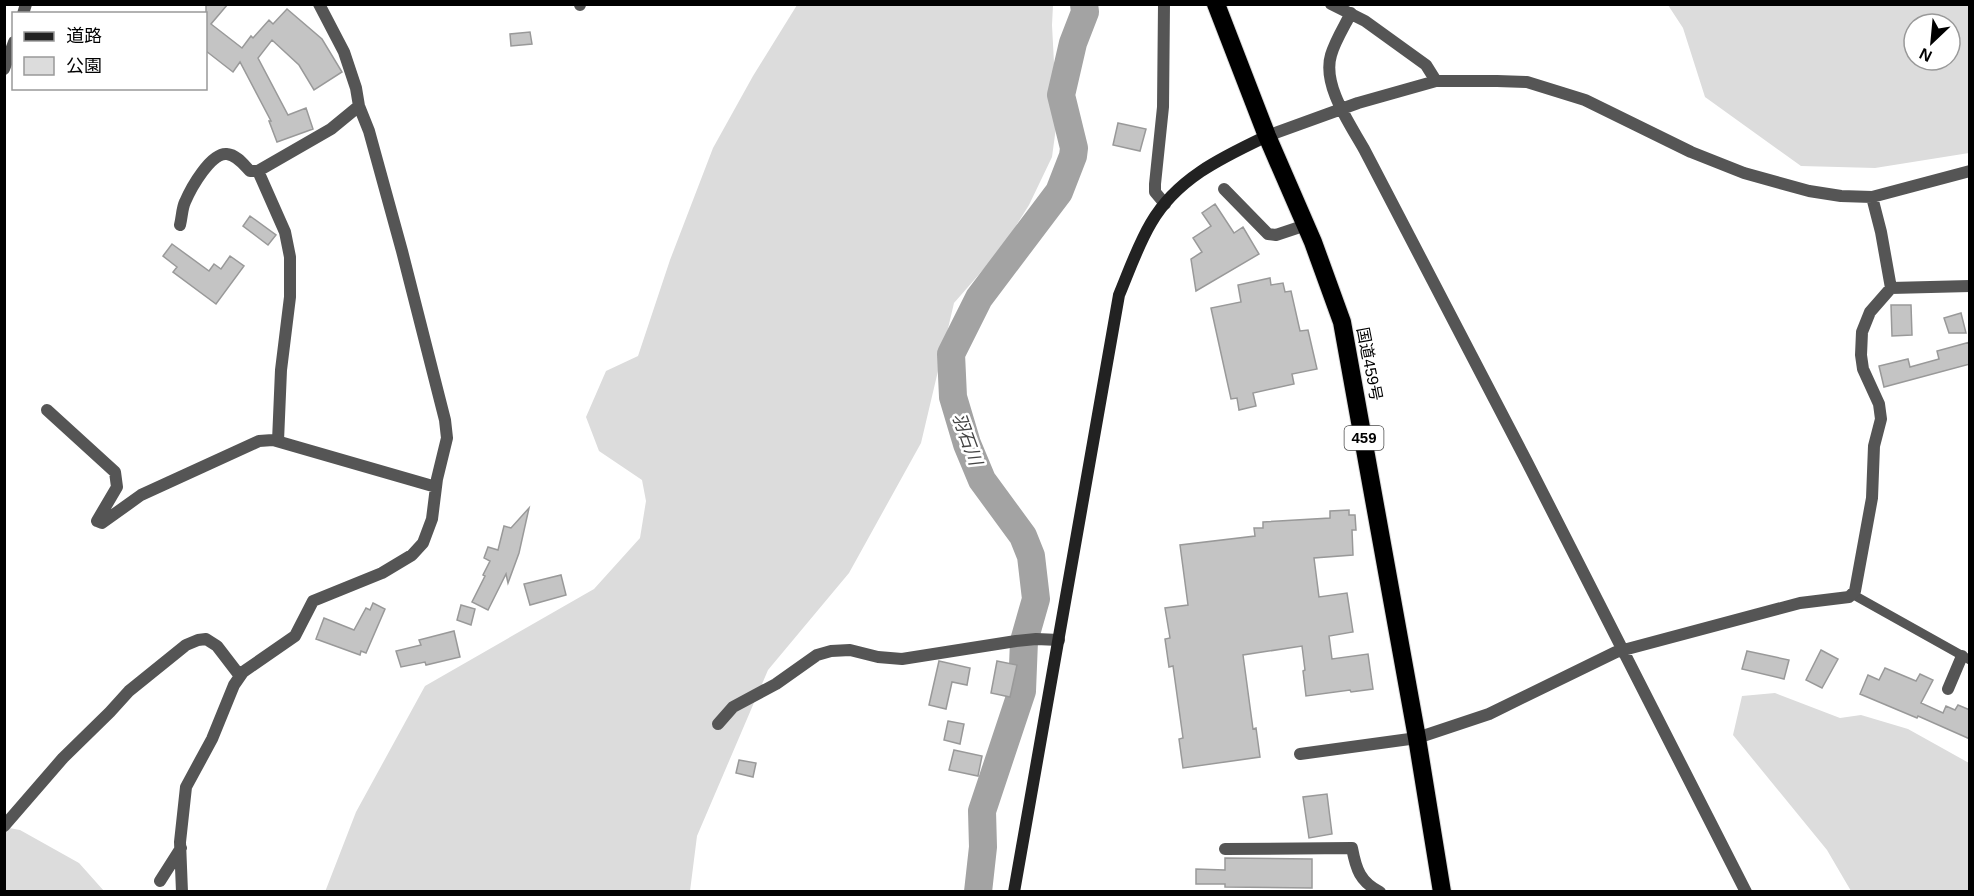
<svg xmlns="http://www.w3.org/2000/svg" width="1974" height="896" font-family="Arial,'Noto Sans JP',sans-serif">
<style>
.green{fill:#dcdcdc;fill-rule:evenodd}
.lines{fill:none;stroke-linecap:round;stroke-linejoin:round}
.river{stroke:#a3a3a3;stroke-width:28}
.building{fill:#c4c4c4;stroke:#999;stroke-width:1.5}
.highway-casing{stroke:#dbdbdb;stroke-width:20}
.lane{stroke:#555;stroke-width:9}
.street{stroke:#555;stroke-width:12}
.secondary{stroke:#222;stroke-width:12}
.highway{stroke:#000;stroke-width:18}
.labels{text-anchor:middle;stroke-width:5;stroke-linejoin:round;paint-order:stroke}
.shield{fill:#fff;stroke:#4c4c4c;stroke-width:1.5}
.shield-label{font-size:15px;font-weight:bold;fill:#000}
.street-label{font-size:16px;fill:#000;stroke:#fff}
.water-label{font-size:18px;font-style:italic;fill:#444;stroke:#fff}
</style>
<rect width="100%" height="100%" fill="#fff"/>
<path class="green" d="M797,5H1053L1052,25L1057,120L1052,157L1029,205L1002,248L954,303L921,443L849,573L768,670L697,836L690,891L325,892L356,812L425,686L594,589L640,538L646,501L642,480L599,451L586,417L606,371L638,356L670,260L713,148L753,76Z
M1668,5H1969V153L1875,168L1801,166L1705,97L1683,28ZM1914,24H1950V60H1914Z
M1775,693L1840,718L1861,715L1908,729L1969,763V891H1851L1827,850L1733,735L1742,696Z
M4,827L20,830L79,863L104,891H5Z"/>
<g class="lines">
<path class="river" d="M978,892L983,847L982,811L1022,691L1024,641L1036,599L1031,556L1023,536L982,480L967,444L953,397L951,354L979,298L1059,192L1073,156L1074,148L1061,95L1073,43L1085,12L1084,4"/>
</g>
<path class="building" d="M206,4H228L211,24L242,48L251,36L253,38L269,20L273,24L287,9L322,39L342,72L314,90L299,65L272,40L258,58L288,115L306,108L313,129L277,142L269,121H271L240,62L233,72L206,51Z
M530,32L532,44L511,46L510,34Z
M1118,123L1146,129L1140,151L1113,145Z
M1215,204L1234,233L1243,227L1259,254L1196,291L1191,259L1202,252L1193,238L1211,226L1202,213Z
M250,216L276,235L268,245L243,226Z
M172,244L209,271L214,264L221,269L230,256L244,266L216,304L173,272L177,267L163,256Z
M1270,278L1271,285L1283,283L1285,292L1291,291L1300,331L1308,330L1317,369L1292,374L1294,384L1253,393L1256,406L1239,410L1237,398L1231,399L1211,308L1241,302L1238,285Z
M1891,305H1911L1912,335L1892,336Z
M1961,313L1966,333H1949L1944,318Z
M1970,342V364L1884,387L1879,366L1908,359L1910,367L1939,359L1937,351Z
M529,508L519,553L508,583L506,574L488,610L472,602L485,576L483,575L490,561L484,558L488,547L498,550L504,526L511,528Z
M1349,510V515H1355L1356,530H1352L1353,555L1314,558L1319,597L1347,593L1353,632L1329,636L1332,659L1368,654L1373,689L1351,692L1350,690L1306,696L1303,671L1305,670L1302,646L1243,655L1253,729L1256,728L1260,757L1183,768L1179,739L1183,738L1173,666L1169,667L1165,639L1170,638L1165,608L1188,605L1180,545L1255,536L1254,528H1263V522L1330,518V511Z
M561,575L566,595L530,605L524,584Z
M373,603L385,609L366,653L361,651L360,655L316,639L324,618L354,630L366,608L370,610Z
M461,605L475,609L471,625L457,620Z
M454,631L460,657L426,665L425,662L401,667L396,651L421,645L419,640Z
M1821,650L1838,659L1822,688L1806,680Z
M1747,651L1789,660L1784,679L1742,669Z
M939,661L970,668L967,685L952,682L946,709L929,705Z
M997,661L1017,665L1010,697L991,693Z
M1885,668L1916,681L1920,674L1933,680L1921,703L1943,713L1946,706L1955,710L1958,705L1970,710V739L1918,716L1917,718L1860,694L1868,675L1879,680Z
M948,721L964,724L960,744L944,740Z
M954,750L982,756L978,776L949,770Z
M739,760L756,763L753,777L736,773Z
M1327,794L1332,834L1309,838L1303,797Z
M1225,858L1312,859V888L1225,887V884H1196V869L1225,870Z"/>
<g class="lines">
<g class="highway-casing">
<path id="highway" d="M1216,4L1267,136L1313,242L1342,322L1417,738L1442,892"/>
</g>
<path class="lane" d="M1852,594L1970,660"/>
<path class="street" d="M1164,4L1163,107L1155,184V192L1165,204
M1331,4L1365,21L1426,65L1436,81
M580,5V4
M1351,13C1344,27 1335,41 1331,55C1322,85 1350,124 1364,149L1527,462L1746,892
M23,14L26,4
M4,69L14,42
M1267,136L1358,103L1436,81H1497L1527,82L1585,100L1691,152L1744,173L1809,191L1841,196L1872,197L1970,171
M258,171L285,232L290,257V297L281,370L278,441
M1224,189L1268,234L1276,235L1306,225
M180,225C182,217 182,208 185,202C191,188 211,152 227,154C237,155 244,165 250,171H258L331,129L359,106
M1891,288L1970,286
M47,410L115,472L117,487L97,521L102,523L141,495L259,441L273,440L436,487
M1948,689L1962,656
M718,724L733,707L776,684L817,655L831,651L850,650L878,657L902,659L1016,641L1036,639L1059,640
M1300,754L1417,738L1489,714L1616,652L1800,603L1849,597L1855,591L1872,498L1874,446L1881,419L1879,404L1863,369L1861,355L1862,332L1870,312L1891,288L1881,232L1872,197
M4,826L63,758L110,712L129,691L186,645L198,640L206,639L217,646L240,676
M1225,849L1352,848C1356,869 1360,882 1380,892
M160,881L181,848
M182,892L180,842L186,787L212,739L234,685L243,672L295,636L313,601L382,573L412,555L423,543L432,519L437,479L447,438L445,420L402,251L369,131L359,106L356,88L344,52L319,4"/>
<path class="secondary" d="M1014,892L1119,295C1129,271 1138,245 1151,223C1177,178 1223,157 1267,136"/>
<use href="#highway" class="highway"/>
</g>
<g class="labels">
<rect class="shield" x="1344.5" y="426" width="39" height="24" rx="4.5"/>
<g class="shield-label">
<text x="1364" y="443">459</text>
</g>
<g class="street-label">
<text transform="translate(1370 364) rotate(79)" y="6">国道459号</text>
</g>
<g class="water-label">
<text transform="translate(967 439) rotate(70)" y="6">羽石川</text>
</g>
</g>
<rect width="1974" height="896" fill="none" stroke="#000000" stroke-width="12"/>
<rect x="12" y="12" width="195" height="78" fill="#ffffff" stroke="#999999" stroke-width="1.5"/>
<rect x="24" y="32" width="30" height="9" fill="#222222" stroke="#999999" stroke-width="1.5"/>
<text x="66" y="42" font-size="18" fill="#000000">道路</text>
<rect x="24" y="57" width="30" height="18" fill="#dcdcdc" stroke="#999999" stroke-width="1.5"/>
<text x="66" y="72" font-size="18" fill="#000000">公園</text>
<g transform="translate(1932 42) rotate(206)"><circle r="28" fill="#ffffff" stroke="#999999" stroke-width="1.5"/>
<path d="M0-4.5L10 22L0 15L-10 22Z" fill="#000000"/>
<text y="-9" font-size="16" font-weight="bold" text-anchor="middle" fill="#000000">N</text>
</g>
</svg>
